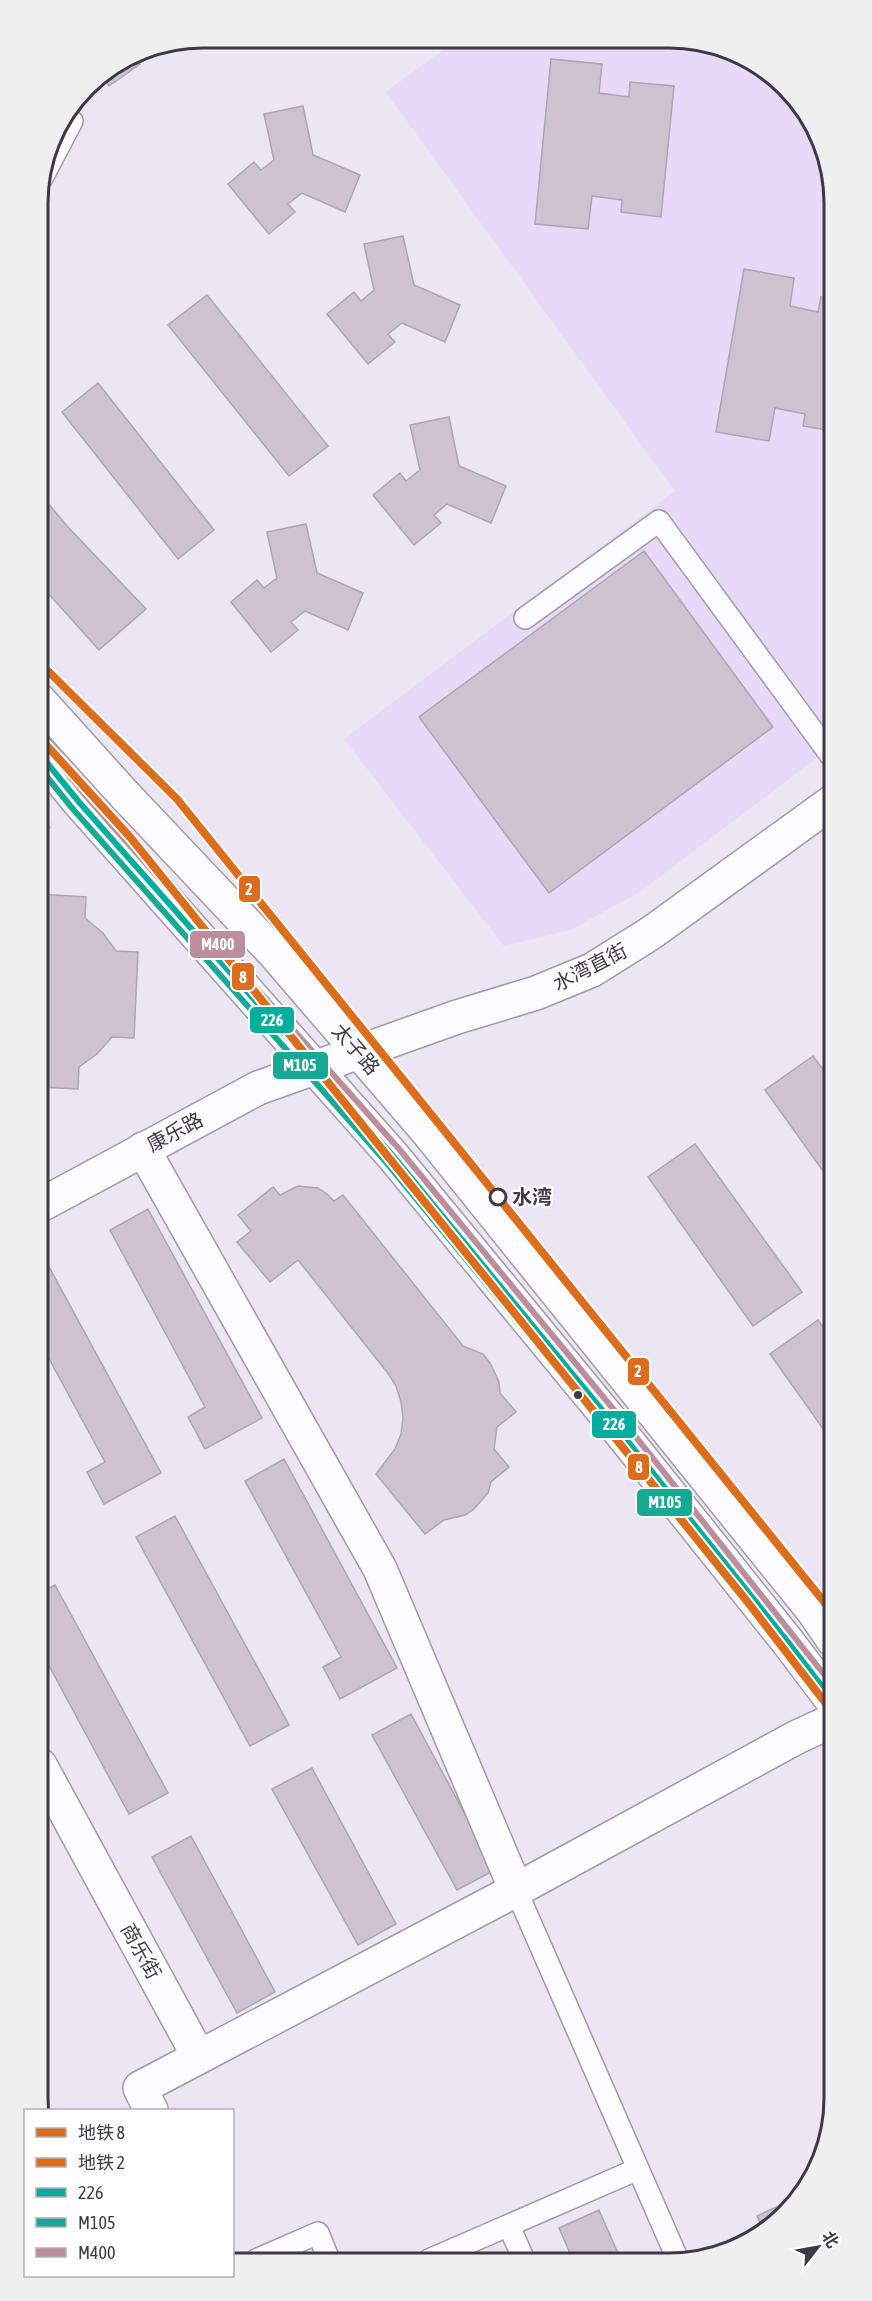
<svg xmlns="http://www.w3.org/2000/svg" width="872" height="2301" font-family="'Asap Condensed','Noto Sans SC',sans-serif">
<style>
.built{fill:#e7d9f7}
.building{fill:#cdc3d0;stroke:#ada5b0;stroke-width:1.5}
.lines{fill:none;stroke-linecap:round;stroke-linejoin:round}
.service-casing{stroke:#a09aa7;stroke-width:24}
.minor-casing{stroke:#a09aa7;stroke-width:36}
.tertiary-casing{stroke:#a09aa7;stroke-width:36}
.secondary-casing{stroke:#a09aa7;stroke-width:36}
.path{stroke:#cecbd0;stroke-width:4;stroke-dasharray:6 3;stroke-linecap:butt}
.service{stroke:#fcfbfd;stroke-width:21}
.minor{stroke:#fcfbfd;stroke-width:33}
.tertiary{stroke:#fcfbfd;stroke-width:33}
.secondary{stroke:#fcfbfd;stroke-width:33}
.bus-1-casing{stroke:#fff;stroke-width:10}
.bus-2-casing{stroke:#fff;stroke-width:10}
.bus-3-casing{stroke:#fff;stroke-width:10}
.bus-1{stroke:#01ad9c;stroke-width:6}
.bus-2{stroke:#16a995;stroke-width:6}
.bus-3{stroke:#bc8d9d;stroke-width:6}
.metro-1-casing{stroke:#fff;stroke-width:12}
.metro-2-casing{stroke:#fff;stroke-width:12}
.metro-1{stroke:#db6d1c;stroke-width:8}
.metro-2{stroke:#db6d1c;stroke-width:8}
.stop-dot{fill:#fff;stroke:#3f3846;stroke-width:3}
.bus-dot{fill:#3f3846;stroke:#fff;stroke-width:2}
.labels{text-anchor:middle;stroke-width:4.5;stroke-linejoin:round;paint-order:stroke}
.street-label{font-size:20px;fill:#3f3846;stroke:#fff}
.stop-label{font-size:20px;font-weight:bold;fill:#3f3846;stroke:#fff;text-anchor:start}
.rim{fill:none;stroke:#3f3846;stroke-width:3}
.line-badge{stroke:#fff;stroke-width:2}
.badge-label{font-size:16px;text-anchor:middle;font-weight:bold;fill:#fff}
</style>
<rect width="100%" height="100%" fill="#ece5f4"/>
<path class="built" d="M458,39L701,41L786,86L831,171L832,746L640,892L570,930L504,946L344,739L675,491L386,92Z"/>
<path class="building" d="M133,55L140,64L109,86L101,74Z
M551,59L602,64L599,93L629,97L630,82L674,86L661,217L621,212L622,200L592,196L588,229L535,224Z
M303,106L313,155L360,175L345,212L302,193L288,204L295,212L269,234L228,184L254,162L261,170L274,160L264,114Z
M403,236L414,285L460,305L445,342L402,323L388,334L395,342L368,364L327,314L354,292L361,301L374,290L364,244Z
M744,269L794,278L790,306L818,312L821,297L831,299L832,431L803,426L805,414L775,408L769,441L716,432Z
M207,295L328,446L289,476L168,325Z
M98,383L214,530L178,559L62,412Z
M449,417L459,466L506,486L491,523L447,504L434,515L441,523L414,545L373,495L400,473L406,481L420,470L410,425Z
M38,491L67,526L146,609L99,650L38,582Z
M306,524L317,573L363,593L348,630L305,611L291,622L298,630L271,652L231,602L257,580L264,588L277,578L267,532Z
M644,551L773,727L549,893L419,717Z
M39,894L86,897L85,918L103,933L116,951L138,952L134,1038L112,1037L97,1054L79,1067L78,1089L39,1087Z
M813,1056L833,1083V1185L765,1090Z
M695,1144L802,1292L753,1326L648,1177Z
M298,1186L318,1188L327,1194L334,1201L343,1195L463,1346L483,1354L490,1363L499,1382L500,1393L516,1412L497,1427L494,1449L509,1467L491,1482L488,1493L474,1509L465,1515L444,1520L425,1534L376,1474L395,1449L401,1434L403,1418L401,1402L396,1386L387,1372L298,1260L270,1282L237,1242L251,1231L238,1215L273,1187L280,1195Z
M148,1209L262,1418L205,1449L188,1417L205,1407L110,1230Z
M48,1265L161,1473L104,1504L87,1472L105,1462L40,1342L39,1269Z
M818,1320L833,1341V1443L770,1354Z
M284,1459L397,1668L340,1699L323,1667L341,1657L245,1481Z
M175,1516L289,1725L250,1746L136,1537Z
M55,1585L168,1793L129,1814L40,1649V1593Z
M411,1714L495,1870L457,1890L372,1735Z
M312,1768L396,1924L358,1945L272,1789Z
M191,1836L275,1992L237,2013L152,1857Z
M800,2196L794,2207L764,2231L757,2216Z
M599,2210L621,2260H573L559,2228Z
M740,2242L741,2245L713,2256L712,2255Z"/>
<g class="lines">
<g class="service-casing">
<path id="service" d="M42,178L72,121
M525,618L659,521L832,757
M516,1890L678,2260
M509,2226L524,2260
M256,2260L318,2233L329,2260
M429,2260L638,2169"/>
</g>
<g class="minor-casing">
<path id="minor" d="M143,1149L380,1569L516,1890
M40,1765L199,2057L140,2088L151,2110
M199,2057L516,1890L797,1737L834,1720"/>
</g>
<g class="tertiary-casing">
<path id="tertiary" d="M39,1206L258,1088L457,1017L536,993L592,970L651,933L832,802"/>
</g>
<g class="secondary-casing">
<path id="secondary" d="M39,700L122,792L275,954L427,1131L814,1612L833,1640
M39,753L79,802L393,1156L621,1433L788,1642L834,1703"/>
</g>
<path class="path" d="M39,836L53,824"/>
<use href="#service" class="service"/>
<use href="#minor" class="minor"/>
<use href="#tertiary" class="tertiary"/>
<use href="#secondary" class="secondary"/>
<g class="bus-1-casing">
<path id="bus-1" d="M39,753L79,802L393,1156L621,1433L788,1642L834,1702"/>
</g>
<g class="bus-2-casing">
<path id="bus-2" d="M39,767L72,808L386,1162L614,1439L781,1648L827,1708"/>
</g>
<g class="bus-3-casing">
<path id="bus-3" d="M46,747L86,796L400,1150L628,1427L834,1687"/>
</g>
<use href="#bus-1" class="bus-1"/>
<use href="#bus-2" class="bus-2"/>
<use href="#bus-3" class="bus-3"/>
<g class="metro-1-casing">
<path id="metro-1" d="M39,737L130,837L746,1600L834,1714"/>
</g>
<g class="metro-2-casing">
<path id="metro-2" d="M39,662L177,799L833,1613"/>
</g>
<use href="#metro-1" class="metro-1"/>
<use href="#metro-2" class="metro-2"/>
</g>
<circle class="stop-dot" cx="498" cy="1197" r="8"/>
<circle class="bus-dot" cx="578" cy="1395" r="5"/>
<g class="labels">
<g class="street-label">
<text transform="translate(590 967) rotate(-27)" y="7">水湾直街</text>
<text transform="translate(356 1049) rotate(49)" y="7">太子路</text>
<text transform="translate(175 1132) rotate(-28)" y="7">康乐路</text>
<text transform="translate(141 1951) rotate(61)" y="7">商乐街</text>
</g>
<g class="stop-label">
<text x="512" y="1204">水湾</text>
</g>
</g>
<path d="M0 0H872V2301H0ZM203 48H669A155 155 0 0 1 824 203V2098A155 155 0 0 1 669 2253H203A155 155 0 0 1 48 2098V203A155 155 0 0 1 203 48Z" fill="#f0eff0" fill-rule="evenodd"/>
<path class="rim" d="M203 48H669A155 155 0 0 1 824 203V2098A155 155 0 0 1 669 2253H203A155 155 0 0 1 48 2098V203A155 155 0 0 1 203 48Z"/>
<g class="line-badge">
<rect x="238" y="875" width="23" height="28" rx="6" fill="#db6d1c"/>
<rect x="189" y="930" width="57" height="29" rx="6" fill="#bc8d9d"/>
<rect x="231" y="962" width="24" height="29" rx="6" fill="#db6d1c"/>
<rect x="249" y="1006" width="46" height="28" rx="6" fill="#01ad9c"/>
<rect x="272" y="1051" width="57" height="29" rx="6" fill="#16a995"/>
<rect x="627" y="1357" width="23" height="29" rx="6" fill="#db6d1c"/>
<rect x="591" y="1410" width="46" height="29" rx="6" fill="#01ad9c"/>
<rect x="627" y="1453" width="23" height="28" rx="6" fill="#db6d1c"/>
<rect x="636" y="1488" width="57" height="29" rx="6" fill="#16a995"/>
</g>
<g class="badge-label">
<text x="249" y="895">2</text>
<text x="218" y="950">M400</text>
<text x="243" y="983">8</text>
<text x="272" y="1026">226</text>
<text x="300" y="1071">M105</text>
<text x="638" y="1377">2</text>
<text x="614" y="1430">226</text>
<text x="639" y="1473">8</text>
<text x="665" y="1508">M105</text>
</g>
<rect x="24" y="2109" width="210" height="168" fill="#ffffff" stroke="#b2afb5" stroke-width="1.5"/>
<rect x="36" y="2128" width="30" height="9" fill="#db6d1c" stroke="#b2afb5" stroke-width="1.5"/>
<text x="78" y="2139" font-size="18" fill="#3f3846">地铁 8</text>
<rect x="36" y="2158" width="30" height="9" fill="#db6d1c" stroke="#b2afb5" stroke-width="1.5"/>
<text x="78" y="2169" font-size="18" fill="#3f3846">地铁 2</text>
<rect x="36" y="2188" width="30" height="9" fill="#01ad9c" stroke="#b2afb5" stroke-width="1.5"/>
<text x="78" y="2199" font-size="18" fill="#3f3846">226</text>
<rect x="36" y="2218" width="30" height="9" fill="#16a995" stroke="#b2afb5" stroke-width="1.5"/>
<text x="78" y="2229" font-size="18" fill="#3f3846">M105</text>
<rect x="36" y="2248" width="30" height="9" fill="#bc8d9d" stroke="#b2afb5" stroke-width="1.5"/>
<text x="78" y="2259" font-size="18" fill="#3f3846">M400</text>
<g transform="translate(818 2247) rotate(59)" stroke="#ffffff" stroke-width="4.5" paint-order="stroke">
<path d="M0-4.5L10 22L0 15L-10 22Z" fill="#3f3846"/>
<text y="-9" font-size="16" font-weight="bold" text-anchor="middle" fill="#3f3846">北</text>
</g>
</svg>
